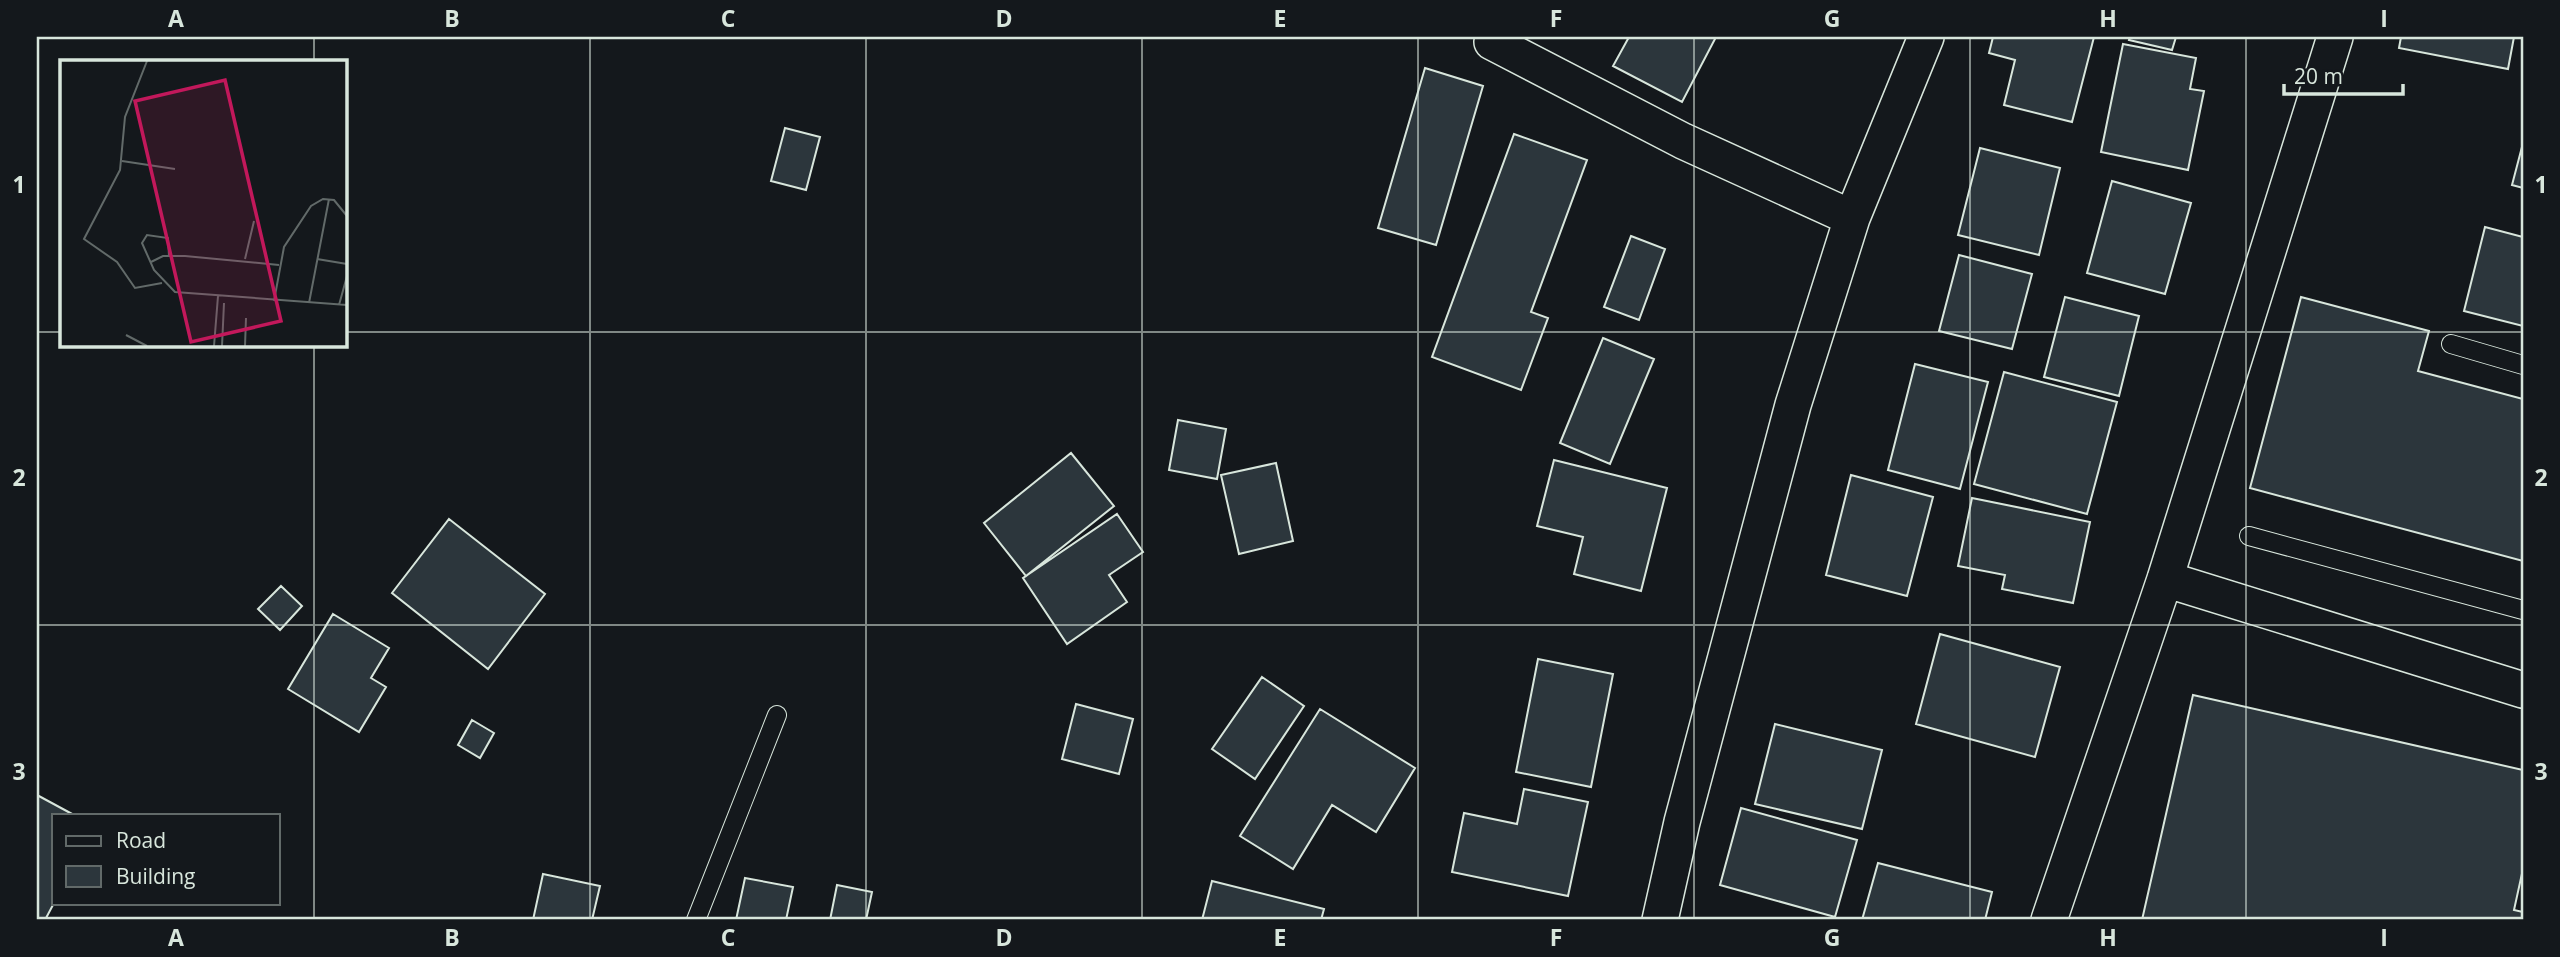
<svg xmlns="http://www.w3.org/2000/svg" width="2560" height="957" font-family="'Open Sans',sans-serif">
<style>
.building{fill:#2c363c;stroke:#d8e6dc;stroke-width:2}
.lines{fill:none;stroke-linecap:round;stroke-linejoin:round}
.service-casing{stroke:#d8e6dc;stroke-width:20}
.minor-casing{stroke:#d8e6dc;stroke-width:38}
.service{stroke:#14181c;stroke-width:18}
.minor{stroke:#14181c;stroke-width:35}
.grid{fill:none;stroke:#d8e6dc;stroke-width:2;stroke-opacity:0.55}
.inset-road{fill:none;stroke:#626a69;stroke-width:2}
.view{fill:#c2185b;fill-opacity:0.15;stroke:#c2185b;stroke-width:3.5}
.inset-edge{fill:none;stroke:#d8e6dc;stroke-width:3.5}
.neatline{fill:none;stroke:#d8e6dc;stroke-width:2.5}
.grid-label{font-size:23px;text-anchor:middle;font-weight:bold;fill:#d8e6dc}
</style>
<rect width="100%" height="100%" fill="#14181c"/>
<path class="building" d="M1629,37H1716L1682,102L1613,66Z
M1993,37H2094L2072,122L2004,105L2015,60L1989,53Z
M2130,37H2176L2172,50L2129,40Z
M2401,37H2514L2508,69L2399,48Z
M2123,44L2196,58L2190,89L2204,91L2188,170L2101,152Z
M1425,68L1483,86L1436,245L1378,228Z
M785,128L820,137L806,190L771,181Z
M1514,134L1587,160L1531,312L1548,318L1521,390L1432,357Z
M2523,143V188L2512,185Z
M1980,148L2060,168L2039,255L1958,235Z
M2112,181L2191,203L2165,294L2087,273Z
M2485,227L2523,237V326L2464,311Z
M1631,236L1665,249L1639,320L1604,307Z
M1959,255L2032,274L2012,349L1939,331Z
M2065,297L2139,316L2119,396L2044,377Z
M2301,297L2429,331L2418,371L2523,399V561L2250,488Z
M1603,338L1654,359L1610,464L1560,443Z
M1915,364L1988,382L1960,489L1888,470Z
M2004,372L2117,402L2087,514L1974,484Z
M1178,420L1226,429L1217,479L1169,470Z
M1071,453L1114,506L1026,576L984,523Z
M1554,460L1667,488L1641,591L1574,574L1583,537L1537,526Z
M1276,463L1293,541L1239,554L1221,475Z
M1851,475L1933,497L1907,596L1826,575Z
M1972,498L2090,522L2073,603L2002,589L2005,575L1958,566Z
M1117,514L1143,552L1109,575L1127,602L1067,644L1023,578Z
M449,519L545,594L488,669L392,593Z
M281,586L302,606L280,630L258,609Z
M333,614L389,648L371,678L386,687L359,732L288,689Z
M1940,634L2060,667L2035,757L1916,724Z
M1538,659L1613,674L1591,787L1516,772Z
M1262,677L1304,706L1255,779L1212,749Z
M2193,695L2523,770V869L2514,910L2523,912V920H2142Z
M1076,704L1133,719L1119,774L1062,759Z
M1320,709L1415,768L1376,832L1332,805L1293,869L1240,836Z
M472,720L494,733L480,758L458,745Z
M1775,724L1882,750L1862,829L1755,804Z
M1524,789L1588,802L1568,896L1452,872L1464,813L1517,824Z
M37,795L74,815H54V903L45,920H37Z
M1741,808L1857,840L1835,917L1720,885Z
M1878,863L1992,892L1985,920H1862Z
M543,874L600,886L592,920H533Z
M745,878L793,887L786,920H736Z
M1212,881L1324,909L1321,920H1202Z
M837,885L872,892L866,920H830Z"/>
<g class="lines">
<g class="service-casing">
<path id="service" d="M2451,344L2523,365
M2249,536L2523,610
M696,920L777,715"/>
</g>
<g class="minor-casing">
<path id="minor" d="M1492,42L1683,141L1852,218
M2165,579L2523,690
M1660,920L1682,822L1793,405L1852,218L1926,37
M2049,920L2165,579L2335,37"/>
</g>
<use href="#service" class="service"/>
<use href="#minor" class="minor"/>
</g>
<path class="grid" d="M314,37V61M590,37V920M866,37V920M1142,37V920M1418,37V920M1694,37V920M1970,37V920M2246,37V920M37,332H61M345,332H2523M314,345V920M37,625H2523"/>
<g transform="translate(60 60)">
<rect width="287" height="287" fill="#14181c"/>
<path class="inset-road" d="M87,1L65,57L60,110L24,179L57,202L75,228L102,223M62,101L115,109M109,196L108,178L87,175L82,183L94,210L115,232L287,245M185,199L194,161M257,199L287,204M91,202L103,196H125L219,205M214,241L224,187L251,146L263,139L274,140L287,156M249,243L269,139M279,245L287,216M66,275L87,286M154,286L158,236M162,286L164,243M185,286L186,258"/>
<path class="view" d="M165,20L221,261L131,282L75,41Z"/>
<rect width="287" height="287" class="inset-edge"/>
</g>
<rect width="2560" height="957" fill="none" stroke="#14181c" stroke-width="77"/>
<rect x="52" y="814" width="228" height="91" fill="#14181c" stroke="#626a69" stroke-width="2"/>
<rect x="66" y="836" width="35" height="10" fill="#14181c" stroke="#626a69" stroke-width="2"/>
<text x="116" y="848" font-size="21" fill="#d8e6dc">Road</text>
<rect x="66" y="866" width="35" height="21" fill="#2c363c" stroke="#626a69" stroke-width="2"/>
<text x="116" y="884" font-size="21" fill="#d8e6dc">Building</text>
<path d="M2284 84v10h119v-10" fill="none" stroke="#d8e6dc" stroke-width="3.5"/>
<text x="2294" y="84" font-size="21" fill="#d8e6dc" stroke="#14181c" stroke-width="5" paint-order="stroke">20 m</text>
<rect x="38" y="38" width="2484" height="880" class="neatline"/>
<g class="grid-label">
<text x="176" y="27">A</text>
<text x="452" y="27">B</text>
<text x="728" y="27">C</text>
<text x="1004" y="27">D</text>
<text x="1280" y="27">E</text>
<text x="1556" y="27">F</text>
<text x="1832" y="27">G</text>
<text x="2108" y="27">H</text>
<text x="2384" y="27">I</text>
<text x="19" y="193">1</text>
<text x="2541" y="193">1</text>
<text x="19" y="486">2</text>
<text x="2541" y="486">2</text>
<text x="19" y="780">3</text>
<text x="2541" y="780">3</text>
<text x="176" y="946">A</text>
<text x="452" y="946">B</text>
<text x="728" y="946">C</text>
<text x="1004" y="946">D</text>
<text x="1280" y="946">E</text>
<text x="1556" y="946">F</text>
<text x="1832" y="946">G</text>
<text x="2108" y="946">H</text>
<text x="2384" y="946">I</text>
</g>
</svg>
